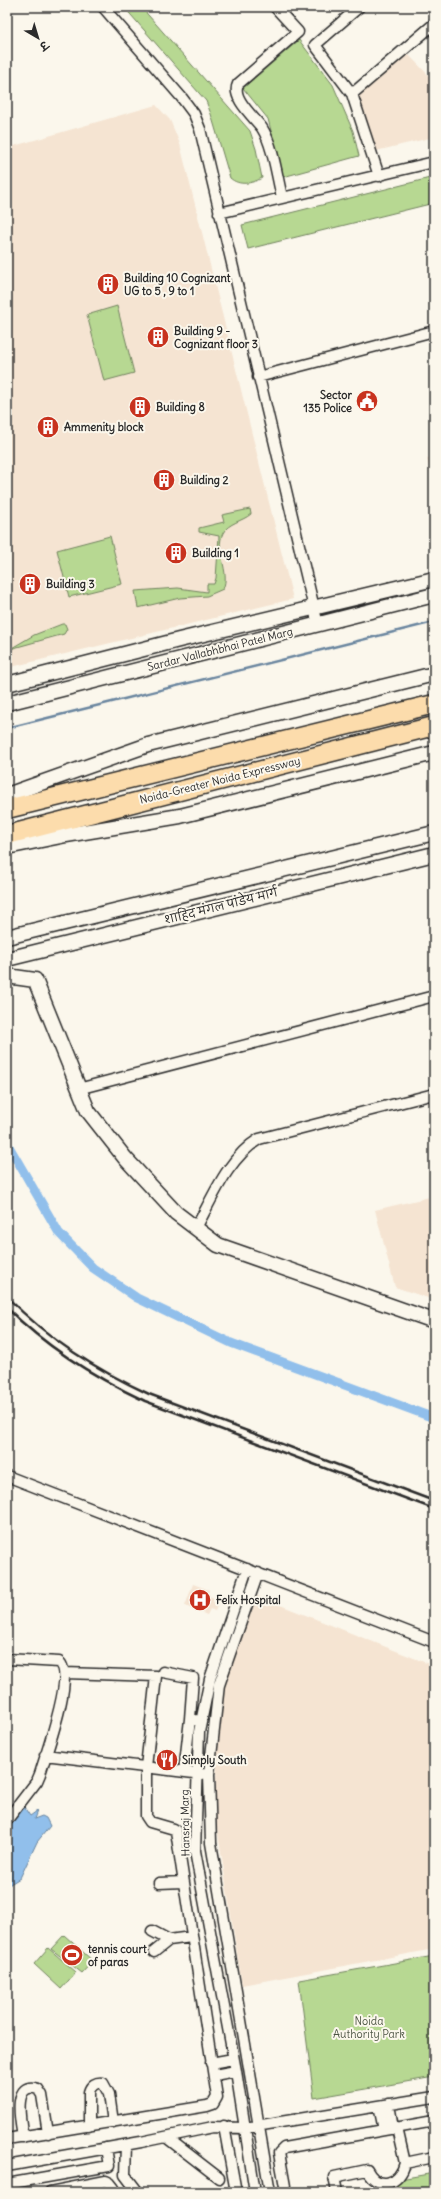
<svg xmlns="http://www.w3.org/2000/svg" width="441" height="2199" font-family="Delius,'Playpen Sans Deva',sans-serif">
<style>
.built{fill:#f5e4d2}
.green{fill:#b7d892;stroke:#71825e}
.water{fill:#91bfeb;stroke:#68849e}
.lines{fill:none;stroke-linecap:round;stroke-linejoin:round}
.stream{stroke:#68849e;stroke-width:2.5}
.canal{stroke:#91bfeb;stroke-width:9}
.street-casing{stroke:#2b2b2b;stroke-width:13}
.secondary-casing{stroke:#2b2b2b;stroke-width:17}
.highway-casing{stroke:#2b2b2b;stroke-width:21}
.street{stroke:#fbf7ec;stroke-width:10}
.secondary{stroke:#fbf7ec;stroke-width:14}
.highway{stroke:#fcdcac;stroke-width:18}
.rail{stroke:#2b2b2b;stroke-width:2.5}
.labels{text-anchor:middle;stroke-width:4;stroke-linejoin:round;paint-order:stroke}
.poi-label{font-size:11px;font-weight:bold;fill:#2b2b2b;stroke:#fbf7ec;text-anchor:start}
.street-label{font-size:11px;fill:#2b2b2b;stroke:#fbf7ec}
.park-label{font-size:11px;fill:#4e5645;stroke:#fbf7ec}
</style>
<rect width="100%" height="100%" fill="#fbf7ec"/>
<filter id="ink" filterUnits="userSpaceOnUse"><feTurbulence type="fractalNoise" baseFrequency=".025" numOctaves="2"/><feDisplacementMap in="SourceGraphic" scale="8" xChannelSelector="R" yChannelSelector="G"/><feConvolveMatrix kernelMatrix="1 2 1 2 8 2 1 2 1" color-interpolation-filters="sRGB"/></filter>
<g filter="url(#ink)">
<path class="built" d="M407,53L434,81V137L376,151L355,98Z
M156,105L170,120L180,144L293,599L7,668V148Z
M434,457V487L427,458Z
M434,1196V1300L395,1287L375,1210Z
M193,1584L209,1590L207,1595L214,1598L213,1602L218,1604L215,1611L210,1609L207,1615L185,1606Z
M255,1595L434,1666V1949L242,1985L214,1808L223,1678Z"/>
<path class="green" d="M124,7H141L250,131L256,149L262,178C251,184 239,186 230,178L211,114L206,101Z
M299,40L333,85L353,131L359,156L283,177L268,119L243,88Z
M434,177V203L248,249L242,225Z
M117,306L134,373L104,381L87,315Z
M250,509L251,514C243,521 228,523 223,533C214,551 231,572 223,589L207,596L180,598L138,608L135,591L178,588L207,592V584H214L216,578L219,536L199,532V528L224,522L222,515Z
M110,536L122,584L69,597L57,550Z
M62,624H65L67,629L64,634L10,649L34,635Z
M64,1935L93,1961L82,1973L51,1949Z
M48,1948L76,1972L61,1989L34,1964Z
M434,1956V2077L314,2098L299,1980Z
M434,2173V2192H398L395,2180Z"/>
<path class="water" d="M24,1807L30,1816L37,1811L34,1819L42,1816L46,1818L50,1826L37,1842L20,1878L7,1886V1825Z"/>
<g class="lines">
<path class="stream" d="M7,728L434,622"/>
<path class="canal" d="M7,1143L59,1233L93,1268L137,1298L231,1343L434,1418"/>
<g class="street-casing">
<path id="street" d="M103,7L182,98L194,114L200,129L318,625
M275,7L298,32L238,84C231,98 254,117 262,128C273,145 277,177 282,197
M359,7L315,45L352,94L379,176
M352,94L434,24
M219,213L434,162
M258,377L434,331
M78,1089L434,996
M196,1228C213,1197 228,1158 259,1139L434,1094
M7,1476L434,1642
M247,1569L210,1679L199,1732L195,1851L236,2071L255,2192
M258,1573L219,1685L209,1774L211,1843L270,2192
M7,1659L59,1662C76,1673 45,1756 40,1774L37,1781L7,1820
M163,1672L193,1678L190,1719
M45,1755L202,1774
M184,1772L190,1719L195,1720
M159,1883L183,1882
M152,1931L169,1940L191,1937
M154,1952L169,1940
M211,2063L233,2059
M214,2075L236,2071
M389,2104L393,2128
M379,2106L384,2130
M89,2126V2092C91,2085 96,2082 103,2083L109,2094L113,2122
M224,2126L236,2192
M397,2128L405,2163
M23,2137C21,2124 11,2080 38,2089L42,2095L48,2133
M166,2137L219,2178
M7,2139L207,2106L213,2104L217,2097L176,1831L174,1829L150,1822L146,1816V1767L156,1676L65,1673
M126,2145L125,2175L138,2192
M7,2166L141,2142L213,2127L244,2128L434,2097
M7,2184L109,2166L106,2148
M50,2192L106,2181L110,2183L114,2188
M286,2192L279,2153L284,2148L434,2121
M337,2192L334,2177L367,2170C378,2191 400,2185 405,2163L434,2157"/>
</g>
<g class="secondary-casing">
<path id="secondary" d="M7,684L179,640L434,579
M7,703L434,595
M7,795L148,745L434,674
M7,847L66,835L180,816L434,753
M7,937L434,833
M7,959L434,854
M7,976L35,980L88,1111L125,1158L176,1213L218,1245L434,1321"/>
</g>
<g class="highway-casing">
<path id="highway" d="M7,809L434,704
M7,835L434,726"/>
</g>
<use href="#street" class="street"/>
<use href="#secondary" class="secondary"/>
<use href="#highway" class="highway"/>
<path class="rail" d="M7,1297C49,1340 95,1369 149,1394L434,1501
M7,1308C47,1348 94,1377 145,1401L434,1509"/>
</g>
</g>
<defs>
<g id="building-disc" transform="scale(1.15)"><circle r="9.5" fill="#c8321e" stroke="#fbf7ec"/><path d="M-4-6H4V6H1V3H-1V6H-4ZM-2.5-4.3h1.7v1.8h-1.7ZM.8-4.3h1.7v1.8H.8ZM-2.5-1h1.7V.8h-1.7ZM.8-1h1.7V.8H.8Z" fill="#fff"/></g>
<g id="civic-disc" transform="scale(1.15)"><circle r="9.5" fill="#c8321e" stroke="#fbf7ec"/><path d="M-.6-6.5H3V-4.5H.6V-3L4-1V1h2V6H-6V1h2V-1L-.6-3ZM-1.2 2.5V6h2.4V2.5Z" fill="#fff"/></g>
<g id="hospital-disc" transform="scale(1.15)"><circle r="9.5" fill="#c8321e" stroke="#fbf7ec"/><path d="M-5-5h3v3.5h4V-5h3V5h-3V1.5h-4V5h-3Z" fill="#fff"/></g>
<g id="restaurant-disc" transform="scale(1.15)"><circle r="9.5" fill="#c8321e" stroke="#fbf7ec"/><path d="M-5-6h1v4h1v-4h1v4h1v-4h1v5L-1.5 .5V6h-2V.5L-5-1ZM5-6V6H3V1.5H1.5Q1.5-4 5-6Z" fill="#fff"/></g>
<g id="stadium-disc" transform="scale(1.15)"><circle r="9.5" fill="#c8321e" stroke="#fbf7ec"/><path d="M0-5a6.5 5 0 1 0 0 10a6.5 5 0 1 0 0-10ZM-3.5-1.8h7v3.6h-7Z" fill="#fff"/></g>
</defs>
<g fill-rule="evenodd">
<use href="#building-disc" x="108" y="284"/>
<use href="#building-disc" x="158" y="337"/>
<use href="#civic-disc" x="367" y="401"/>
<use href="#building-disc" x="140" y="407"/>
<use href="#building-disc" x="48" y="427"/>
<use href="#building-disc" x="164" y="480"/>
<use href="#building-disc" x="176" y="553"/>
<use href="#building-disc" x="30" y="584"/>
<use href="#hospital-disc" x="200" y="1600"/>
<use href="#restaurant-disc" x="167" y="1760"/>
<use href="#stadium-disc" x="72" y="1955"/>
</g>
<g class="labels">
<g class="poi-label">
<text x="124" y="282">Building 10 Cognizant<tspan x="124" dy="13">UG to 5 , 9 to 1</tspan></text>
<text x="174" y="335">Building 9 -<tspan x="174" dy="13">Cognizant floor 3</tspan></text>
<text x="352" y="399" text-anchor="end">Sector<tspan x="352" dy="13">135 Police</tspan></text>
<text x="156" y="411">Building 8</text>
<text x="64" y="431">Ammenity block</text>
<text x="180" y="484">Building 2</text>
<text x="192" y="557">Building 1</text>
<text x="46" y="588">Building 3</text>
<text x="216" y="1604">Felix Hospital</text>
<text x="182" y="1764">Simply South</text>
<text x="88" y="1953">tennis court<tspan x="88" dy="13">of paras</tspan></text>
</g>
<g class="street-label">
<text transform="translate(220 649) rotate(-14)" y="4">Sardar Vallabhbhai Patel Marg</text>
<text transform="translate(220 780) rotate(-14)" y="4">Noida-Greater Noida Expressway</text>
<text transform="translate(221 906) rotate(-14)" y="4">शाहिद मंगल पांडेय मार्ग</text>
<text transform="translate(185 1823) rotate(-91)" y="4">Hansraj Marg</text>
</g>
<g class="park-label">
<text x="369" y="2025">Noida<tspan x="369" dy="13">Authority Park</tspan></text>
</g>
</g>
<rect width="441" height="2199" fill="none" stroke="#fbf7ec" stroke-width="24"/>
<rect x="12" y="12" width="417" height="2175" fill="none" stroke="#2b2b2b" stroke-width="1.5" filter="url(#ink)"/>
<g transform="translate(38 38) rotate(142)" stroke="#fbf7ec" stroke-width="3" paint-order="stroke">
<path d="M0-3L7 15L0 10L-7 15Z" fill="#2b2b2b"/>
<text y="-6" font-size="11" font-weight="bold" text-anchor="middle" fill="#2b2b2b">उ</text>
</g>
</svg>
